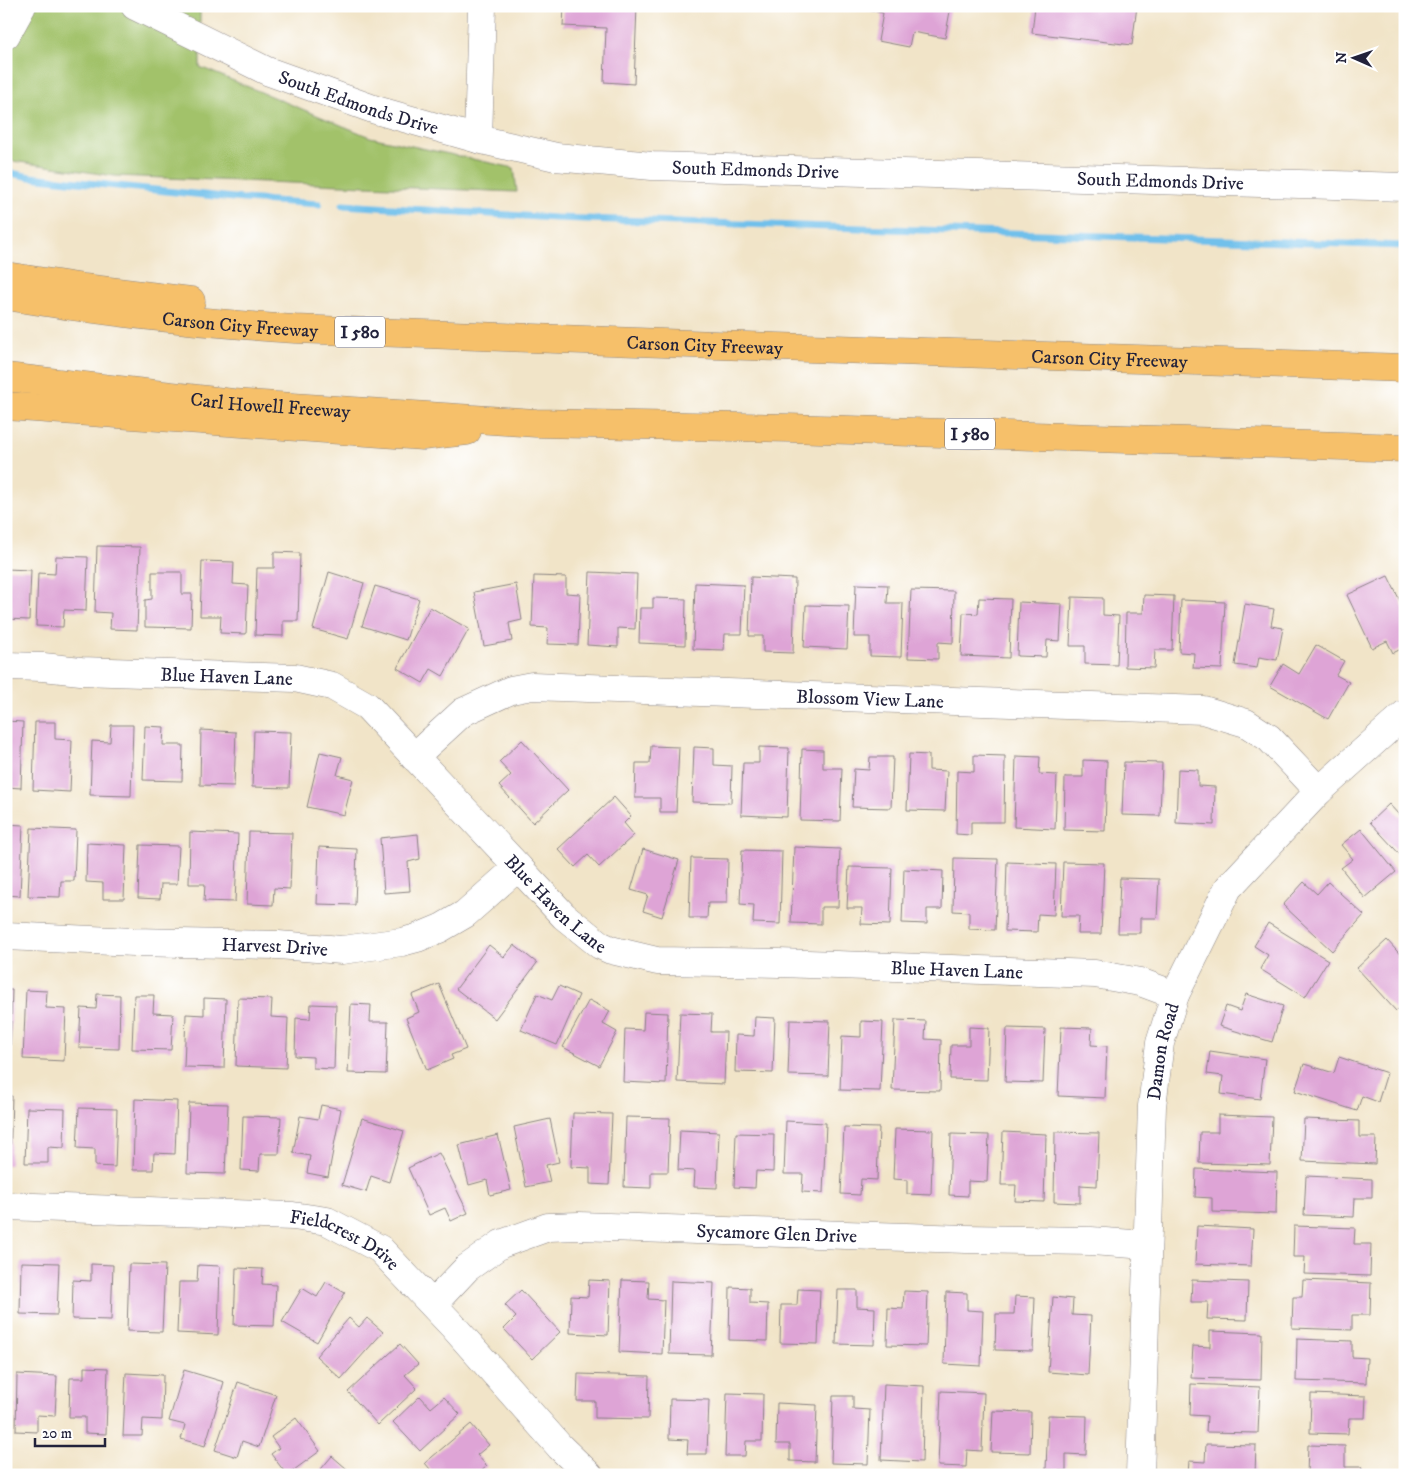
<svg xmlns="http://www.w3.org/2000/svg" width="1411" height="1481" font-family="'IM FELL DW Pica',serif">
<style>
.green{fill:#a2c26a;stroke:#627252}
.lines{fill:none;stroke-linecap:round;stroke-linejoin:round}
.stream{stroke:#70c0eb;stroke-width:7}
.building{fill:#dea4d6}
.minor-casing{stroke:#8a8382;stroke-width:29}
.highway-casing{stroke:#8a8382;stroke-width:29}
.minor{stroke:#fff;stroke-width:28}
.highway{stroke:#f6c06b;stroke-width:28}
.labels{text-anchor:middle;stroke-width:4;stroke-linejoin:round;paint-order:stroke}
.shield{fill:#fff;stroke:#646476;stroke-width:1}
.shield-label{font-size:18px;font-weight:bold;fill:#22223b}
.street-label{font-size:19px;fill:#22223b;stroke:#fff}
</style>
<rect width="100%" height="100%" fill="#fff"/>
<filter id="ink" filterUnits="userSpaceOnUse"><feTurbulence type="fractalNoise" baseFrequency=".02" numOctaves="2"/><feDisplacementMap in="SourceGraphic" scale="10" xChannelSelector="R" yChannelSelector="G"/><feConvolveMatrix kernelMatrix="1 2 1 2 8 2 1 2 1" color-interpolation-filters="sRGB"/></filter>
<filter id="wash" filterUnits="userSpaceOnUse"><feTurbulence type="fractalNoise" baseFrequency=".0096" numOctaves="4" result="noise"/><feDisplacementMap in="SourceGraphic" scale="20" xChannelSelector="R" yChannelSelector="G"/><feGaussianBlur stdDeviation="1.12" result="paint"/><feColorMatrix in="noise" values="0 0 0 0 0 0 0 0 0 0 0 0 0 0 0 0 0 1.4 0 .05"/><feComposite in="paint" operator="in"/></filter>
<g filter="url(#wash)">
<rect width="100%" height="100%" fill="#f1e4c8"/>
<path class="green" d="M6,6H200V67L370,137L514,168L517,192L115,176L6,160Z"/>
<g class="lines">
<path class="stream" d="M6,172L30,177L243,199L319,204
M343,205L555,218L1405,246"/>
</g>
<g id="blocks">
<path class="building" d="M564,6H637L634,84L604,82L606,28L563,26Z
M862,6H951L945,38L912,32L909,47L878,41L883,13L861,9Z
M1035,6H1137L1132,45L1032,33Z
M97,546L140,547L137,630L110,629L111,613L95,612Z
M274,552L300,553L298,621H283V636L255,635L257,568H274Z
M56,556L88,557L86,611L64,610L63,627L36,626L38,573L55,574Z
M202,561L234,562L233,584L248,585L246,634L220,633L221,616H200Z
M6,569L31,570L29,620L6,619Z
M152,572H182V594H192L191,628L145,627V600L152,599Z
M329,572L364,583L348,639L313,629Z
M590,572L637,574L635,629L618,628V647L587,645Z
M534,576L566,577V593L580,594L578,645L547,644L548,628L532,627Z
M1388,576L1405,611V647L1393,653L1387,641L1372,648L1347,595Z
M751,577L795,579L793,653L763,652V636H749Z
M695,583L744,585L742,634H725L724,650L693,649Z
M516,584L522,620L509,623L512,641L484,646L474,592Z
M856,584L888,585L887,603H903L901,657L870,656V637H854Z
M375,586L419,599L406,640L362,626Z
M911,590L954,591L953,643L938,642V659L908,658Z
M1144,595L1174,596L1172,650H1155L1154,668L1125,667L1126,613H1143Z
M1072,597L1103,598V615L1119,616L1117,665L1085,664V646H1070Z
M653,598L686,599L685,645L639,643L640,608H653Z
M979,598L1011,599L1009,658L961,656L963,613L978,614Z
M1181,600L1225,602L1222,669L1193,668L1194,653L1179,652Z
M1019,602L1062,604L1060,641L1047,640L1046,657L1017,656Z
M1245,604L1274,609L1271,626L1283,628L1277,660L1259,657L1257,668L1235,665Z
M806,605L849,606L847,649L804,647Z
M430,607L469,629L443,676L431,669L423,683L397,668Z
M1316,645L1344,661L1336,675L1349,682L1328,719L1270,686L1283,664L1299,674Z
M6,721L23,722L21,788L6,787Z
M35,722H55V739L72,740L70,792L33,790Z
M111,725H133L131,796L90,795L92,741L110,742Z
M145,726L164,727L163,745H183L182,781L143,780Z
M201,730L236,732L234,786L200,785Z
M254,731L291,732L289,788L252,787Z
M522,740L568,790L533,823L499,786L511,775L499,762Z
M651,746L679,747L676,812H660V798H635L636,763H650Z
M694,747L714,748V765L732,766L731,803L692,802Z
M759,747L789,748L787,817L741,815L743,763H759Z
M802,749L823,750V768H842L840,821L800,820Z
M320,752L342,757L337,775L353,779L344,815L307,807Z
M909,754L929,755V770L947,771L945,811L907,810Z
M974,755L1005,756L1004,822H971V835L956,834L957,771L974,772Z
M1016,756L1040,757L1039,774L1057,775L1055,829L1014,827Z
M870,757H893L891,808L852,807L854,769L869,770Z
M1083,760L1107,761L1105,831L1064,830L1065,777H1083Z
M1124,762L1162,763L1160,816L1122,815Z
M1178,769L1198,770V786L1215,787L1214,825L1176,823Z
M614,797L631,816L624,823L634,835L599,867L588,855L575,867L558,849Z
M1389,804L1400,816L1405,812V860L1370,822Z
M6,824L23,825L20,896L6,895Z
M31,828L76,830L74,881H61L60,897L28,896Z
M1361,829L1396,872L1365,898L1341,868L1353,859L1341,845Z
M190,832L238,834L235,902L204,901L205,884H189Z
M249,832L292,833L290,889L274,888L273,905L247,904Z
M418,834L420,859L408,862L410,891L384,893L380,838Z
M87,843L126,845L124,899H103V883L86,882Z
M140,845L179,846L177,884H161L160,899L138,898Z
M319,847L357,849L355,905L317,904Z
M794,847L840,849L838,907H821V924L791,923Z
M643,849L679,860L662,917L643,911L648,895L631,890Z
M742,850L782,851L780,924L753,923L754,905L740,904Z
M691,858L728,859L727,903H708L707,918H689Z
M954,858L998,859L995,930L969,929V912L953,911Z
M1007,862L1056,864L1054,915L1038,914L1037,932L1005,931Z
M1063,862L1104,863L1101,934H1078L1079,916H1061Z
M849,867L892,868L890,925L861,924L862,908H847Z
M904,869L943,871L942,909H927V924L902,923Z
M1120,878L1159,879L1157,918H1140V933H1118Z
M1304,882L1317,894L1328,882L1364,915L1332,951L1283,905Z
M1268,923L1328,960L1305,997L1260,969L1268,955L1254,946Z
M1387,940L1405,960V1003L1396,1011L1357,968Z
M489,945L504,957L514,945L537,963L495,1019L456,989Z
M439,984L466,1049L451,1055L453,1059L427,1070L406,1018L419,1012L412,995Z
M559,986L579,995L557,1045L521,1030L537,994L552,1000Z
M6,990H12L10,1060H6Z
M26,990L47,991L46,1008L66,1009L64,1061L23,1059Z
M97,994L120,995L119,1049L79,1048L81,1008L96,1009Z
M1246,994L1283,1006L1272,1042L1219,1026L1226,1006L1240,1011Z
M134,995H154L153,1013L173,1014L171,1050L132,1049Z
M204,998L226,999L224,1068L184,1067L186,1014L204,1015Z
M238,998L272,999L271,1017L288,1018L286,1068L236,1066Z
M589,1000L610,1011L603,1024L617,1032L599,1066L563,1047Z
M311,1004L336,1005L334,1069L313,1068V1057L295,1056L296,1018L310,1019Z
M351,1004L371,1005L370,1022H388L386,1074L348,1073Z
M644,1012L668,1013L666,1084L623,1082L625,1029L643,1030Z
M680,1013L712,1014L711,1032H726L724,1084L677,1082Z
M755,1017L775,1018L773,1073L735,1072L736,1035L754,1036Z
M790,1020L830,1021L828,1076L788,1075Z
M895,1020L926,1021L925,1039L941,1040L940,1091L892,1090Z
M861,1021L883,1022L880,1091L840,1090L842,1036L861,1037Z
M969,1027L989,1028L987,1080L950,1079L951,1045H969Z
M1061,1027L1092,1028L1091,1045L1107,1046L1105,1098L1058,1096Z
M1007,1028L1045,1029L1043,1083L1005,1082Z
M1210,1051L1265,1059L1260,1099L1221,1094L1223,1076L1207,1074Z
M1339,1057L1387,1073L1378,1102L1362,1096L1357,1111L1295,1091L1304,1064L1334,1073Z
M6,1096H12L10,1165H6Z
M135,1099L177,1101L175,1154L154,1153L153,1170H133Z
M189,1103L228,1104L225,1174L187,1173Z
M321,1105L341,1109L328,1177L307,1173L310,1156L293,1153L300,1116L318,1119Z
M27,1108L65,1109L64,1148L48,1147V1163H25Z
M79,1108L117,1109L115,1167L95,1166V1149L77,1148Z
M573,1113L612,1114L609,1185L590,1184V1168L571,1167Z
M1218,1115L1272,1117L1270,1165L1199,1163L1200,1132H1218Z
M243,1116L281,1117L279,1154H260L259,1171L241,1170Z
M626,1117L670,1118L668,1172H651V1188L624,1187Z
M362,1118L404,1131L389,1182L371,1176L366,1192L342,1185Z
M550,1119L559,1162L546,1165L550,1182L526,1187L514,1127Z
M1304,1119L1359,1121V1137H1376L1375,1164L1302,1161Z
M786,1121L826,1123L823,1193L802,1192L803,1174H784Z
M844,1127L879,1128L877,1180L861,1179L860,1195L841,1194Z
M895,1129L933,1130L931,1195L907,1194V1180L893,1179Z
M680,1130L719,1132L717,1188L694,1187L695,1171L678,1170Z
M1003,1132L1046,1134L1044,1202L1015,1201L1016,1185H1001Z
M1055,1132L1099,1133L1097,1186L1080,1185V1203L1054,1202Z
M736,1133L774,1134L773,1172L756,1171L755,1188L734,1187Z
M951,1134L989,1135L987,1182L968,1181V1196L949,1195Z
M498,1135L511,1190L490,1195L487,1180L469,1185L459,1145Z
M439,1153L468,1213L451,1221L445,1208L429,1215L408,1168Z
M1196,1169L1277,1172L1276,1214L1212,1212V1198L1195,1197Z
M1306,1176L1372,1179V1198H1355L1354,1217L1304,1215Z
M1197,1226L1253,1229L1251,1266L1195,1264Z
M1294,1226L1355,1228L1354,1244H1371L1370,1276L1304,1274L1305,1257H1293Z
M21,1262L59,1263L57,1315L20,1314Z
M91,1264L113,1265L111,1320L72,1319L73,1280L91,1281Z
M129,1264L165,1265L162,1332L127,1331Z
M198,1265L220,1266L218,1335L177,1333L179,1282H197Z
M236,1268L263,1269L262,1284L276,1285L274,1326L234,1325Z
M589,1280L610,1281L608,1335L570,1333L571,1296L588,1297Z
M622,1280L649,1281L648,1299L664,1300L662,1354L619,1352Z
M1192,1280L1248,1282L1247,1320L1207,1319L1208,1302H1191Z
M1303,1280L1371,1283L1370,1315H1352V1330L1292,1328L1293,1297H1302Z
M671,1281L714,1283L711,1355L669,1354Z
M326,1282L345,1293L317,1342L282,1322L302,1288L317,1297Z
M730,1287L750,1288V1303L768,1304L767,1341L729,1340Z
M798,1289L820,1290L818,1344L780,1343L781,1305H797Z
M521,1290L560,1332L532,1359L504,1329L516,1317L505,1305Z
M838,1290H857V1307L875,1308L874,1345L836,1344Z
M904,1291L928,1292L926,1346L887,1345L888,1308L903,1309Z
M946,1292L967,1293V1310L983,1311L981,1366L944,1364Z
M1015,1296L1035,1297L1033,1351L995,1350L996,1314H1014Z
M1053,1297L1073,1299L1072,1315L1091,1316L1088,1375L1048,1372Z
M349,1318L359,1327L367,1318L383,1332L341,1379L316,1356Z
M1210,1331L1262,1333L1261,1380L1191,1378L1193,1346L1210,1347Z
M1297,1339L1352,1341V1357L1367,1358L1366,1383L1296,1381Z
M400,1344L418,1364L405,1375L417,1388L378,1425L348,1392Z
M84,1367L108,1368L106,1434L85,1433V1417H69L70,1378H84Z
M184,1370L224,1382L205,1446L181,1439L185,1425L169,1421Z
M126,1373L163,1375L162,1420L143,1419L142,1436H123Z
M17,1374L57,1376L55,1416L37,1415V1432L16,1431Z
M578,1374L649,1376L648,1419L595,1418V1401H577Z
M238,1382L276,1395L259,1447L242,1441L237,1457L215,1450Z
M884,1384L924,1386L922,1462L881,1460Z
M1191,1384L1260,1387L1258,1433L1206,1432L1207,1416L1190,1415Z
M941,1391L984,1393L982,1451L967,1450L966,1467L938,1466Z
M727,1393L763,1394L762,1441H746L745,1456H725Z
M1311,1394L1366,1396L1365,1418H1349L1348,1434L1310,1433Z
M420,1396L431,1408L444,1397L460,1414L420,1451L393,1422Z
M833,1396H853V1409L870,1410L868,1464L831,1463Z
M670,1399L709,1400L707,1454H687L688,1440L669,1439Z
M777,1403L817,1405L815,1462L790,1461V1444H776Z
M993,1411L1031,1412L1030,1453L991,1452Z
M1048,1415L1087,1416L1086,1455L1066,1454V1471L1046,1470Z
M296,1418L320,1451L287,1475L271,1454L279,1448L271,1437Z
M471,1424L489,1445L477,1455L487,1466L477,1475H441L439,1472L435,1475L425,1463Z
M1206,1444L1256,1445L1255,1475H1188L1189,1461L1205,1462Z
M1308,1445L1345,1446V1467H1362L1361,1475H1307Z
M332,1456L354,1475H316Z"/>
</g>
</g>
<g filter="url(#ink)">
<use href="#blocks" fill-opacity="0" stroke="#8a8382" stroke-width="1"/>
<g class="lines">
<g class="minor-casing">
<g id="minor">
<path id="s1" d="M135,6L267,71L376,110L478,139L556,157L652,166L1405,187"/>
<path d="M6,35L22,6"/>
<path d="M478,139L482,6"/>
<path id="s2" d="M6,666L43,667L81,671L295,678L332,686L367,706L564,916L600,945L611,950L657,961L779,963L1095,974L1140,982L1175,995"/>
<path id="s3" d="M414,757L463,712L511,690L532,686L1203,710L1246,723L1269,738L1319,791"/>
<path id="s4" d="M6,936L134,942L278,945L342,950L402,942L417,938L441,928L465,914L518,867"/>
<path id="s5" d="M6,1206L293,1216L327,1221L380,1249L452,1325L560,1447L589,1475"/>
<path id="s6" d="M433,1304L467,1268L501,1244L548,1227L579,1226L966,1239L1091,1241L1147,1245"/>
<path id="s7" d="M1140,1475L1152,1106L1160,1043L1175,995L1228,888L1319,791L1405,714"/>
</g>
</g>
<g class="highway-casing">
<g id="highway">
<path d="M6,276L84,288L191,301"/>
<path id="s8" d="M6,296C102,312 199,323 295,329L716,345L1405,368"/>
<path id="s9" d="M6,377L233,403L536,423L789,428L1405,448"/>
<path d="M6,406L423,436L467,431"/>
</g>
</g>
<use href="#minor" class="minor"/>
<use href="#highway" class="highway"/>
</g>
</g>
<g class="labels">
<g class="shield">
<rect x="335" y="316.5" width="50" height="31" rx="4"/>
<rect x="945" y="418.5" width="50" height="31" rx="4"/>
</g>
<g class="shield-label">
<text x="360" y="338">I 580</text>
<text x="970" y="440">I 580</text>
</g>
<g class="street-label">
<text dy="7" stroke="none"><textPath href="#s1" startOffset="244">South Edmonds Drive</textPath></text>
<text dy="7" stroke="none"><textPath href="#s1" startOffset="649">South Edmonds Drive</textPath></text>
<text dy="7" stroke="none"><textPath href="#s1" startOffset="1054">South Edmonds Drive</textPath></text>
<text dy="7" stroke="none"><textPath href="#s8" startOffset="236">Carson City Freeway</textPath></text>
<text dy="7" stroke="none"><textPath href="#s8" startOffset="701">Carson City Freeway</textPath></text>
<text dy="7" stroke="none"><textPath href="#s8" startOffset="1106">Carson City Freeway</textPath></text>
<text dy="7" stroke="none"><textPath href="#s9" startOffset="266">Carl Howell Freeway</textPath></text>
<text dy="7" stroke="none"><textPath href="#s2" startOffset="221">Blue Haven Lane</textPath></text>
<text dy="7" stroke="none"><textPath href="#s3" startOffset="479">Blossom View Lane</textPath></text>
<text dy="7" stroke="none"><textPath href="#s2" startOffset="641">Blue Haven Lane</textPath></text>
<text dy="7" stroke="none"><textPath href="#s4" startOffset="269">Harvest Drive</textPath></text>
<text dy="7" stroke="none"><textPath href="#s2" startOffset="1061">Blue Haven Lane</textPath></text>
<text dy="7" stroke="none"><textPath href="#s7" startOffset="425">Damon Road</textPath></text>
<text dy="7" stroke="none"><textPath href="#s6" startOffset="370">Sycamore Glen Drive</textPath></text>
<text dy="7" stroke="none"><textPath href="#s5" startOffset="345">Fieldcrest Drive</textPath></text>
</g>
</g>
<rect width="1411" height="1481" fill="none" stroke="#fff" stroke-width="25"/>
<g transform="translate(1354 58) rotate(272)" stroke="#ffffff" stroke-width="4" paint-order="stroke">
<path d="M0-4L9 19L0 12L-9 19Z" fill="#22223b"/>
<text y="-8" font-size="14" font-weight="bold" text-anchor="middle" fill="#22223b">N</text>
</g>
<path d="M35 1438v8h70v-8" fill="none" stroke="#22223b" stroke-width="2.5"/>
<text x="42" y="1438" font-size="15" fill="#22223b" stroke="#ffffff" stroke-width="4" paint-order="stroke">20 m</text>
</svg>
